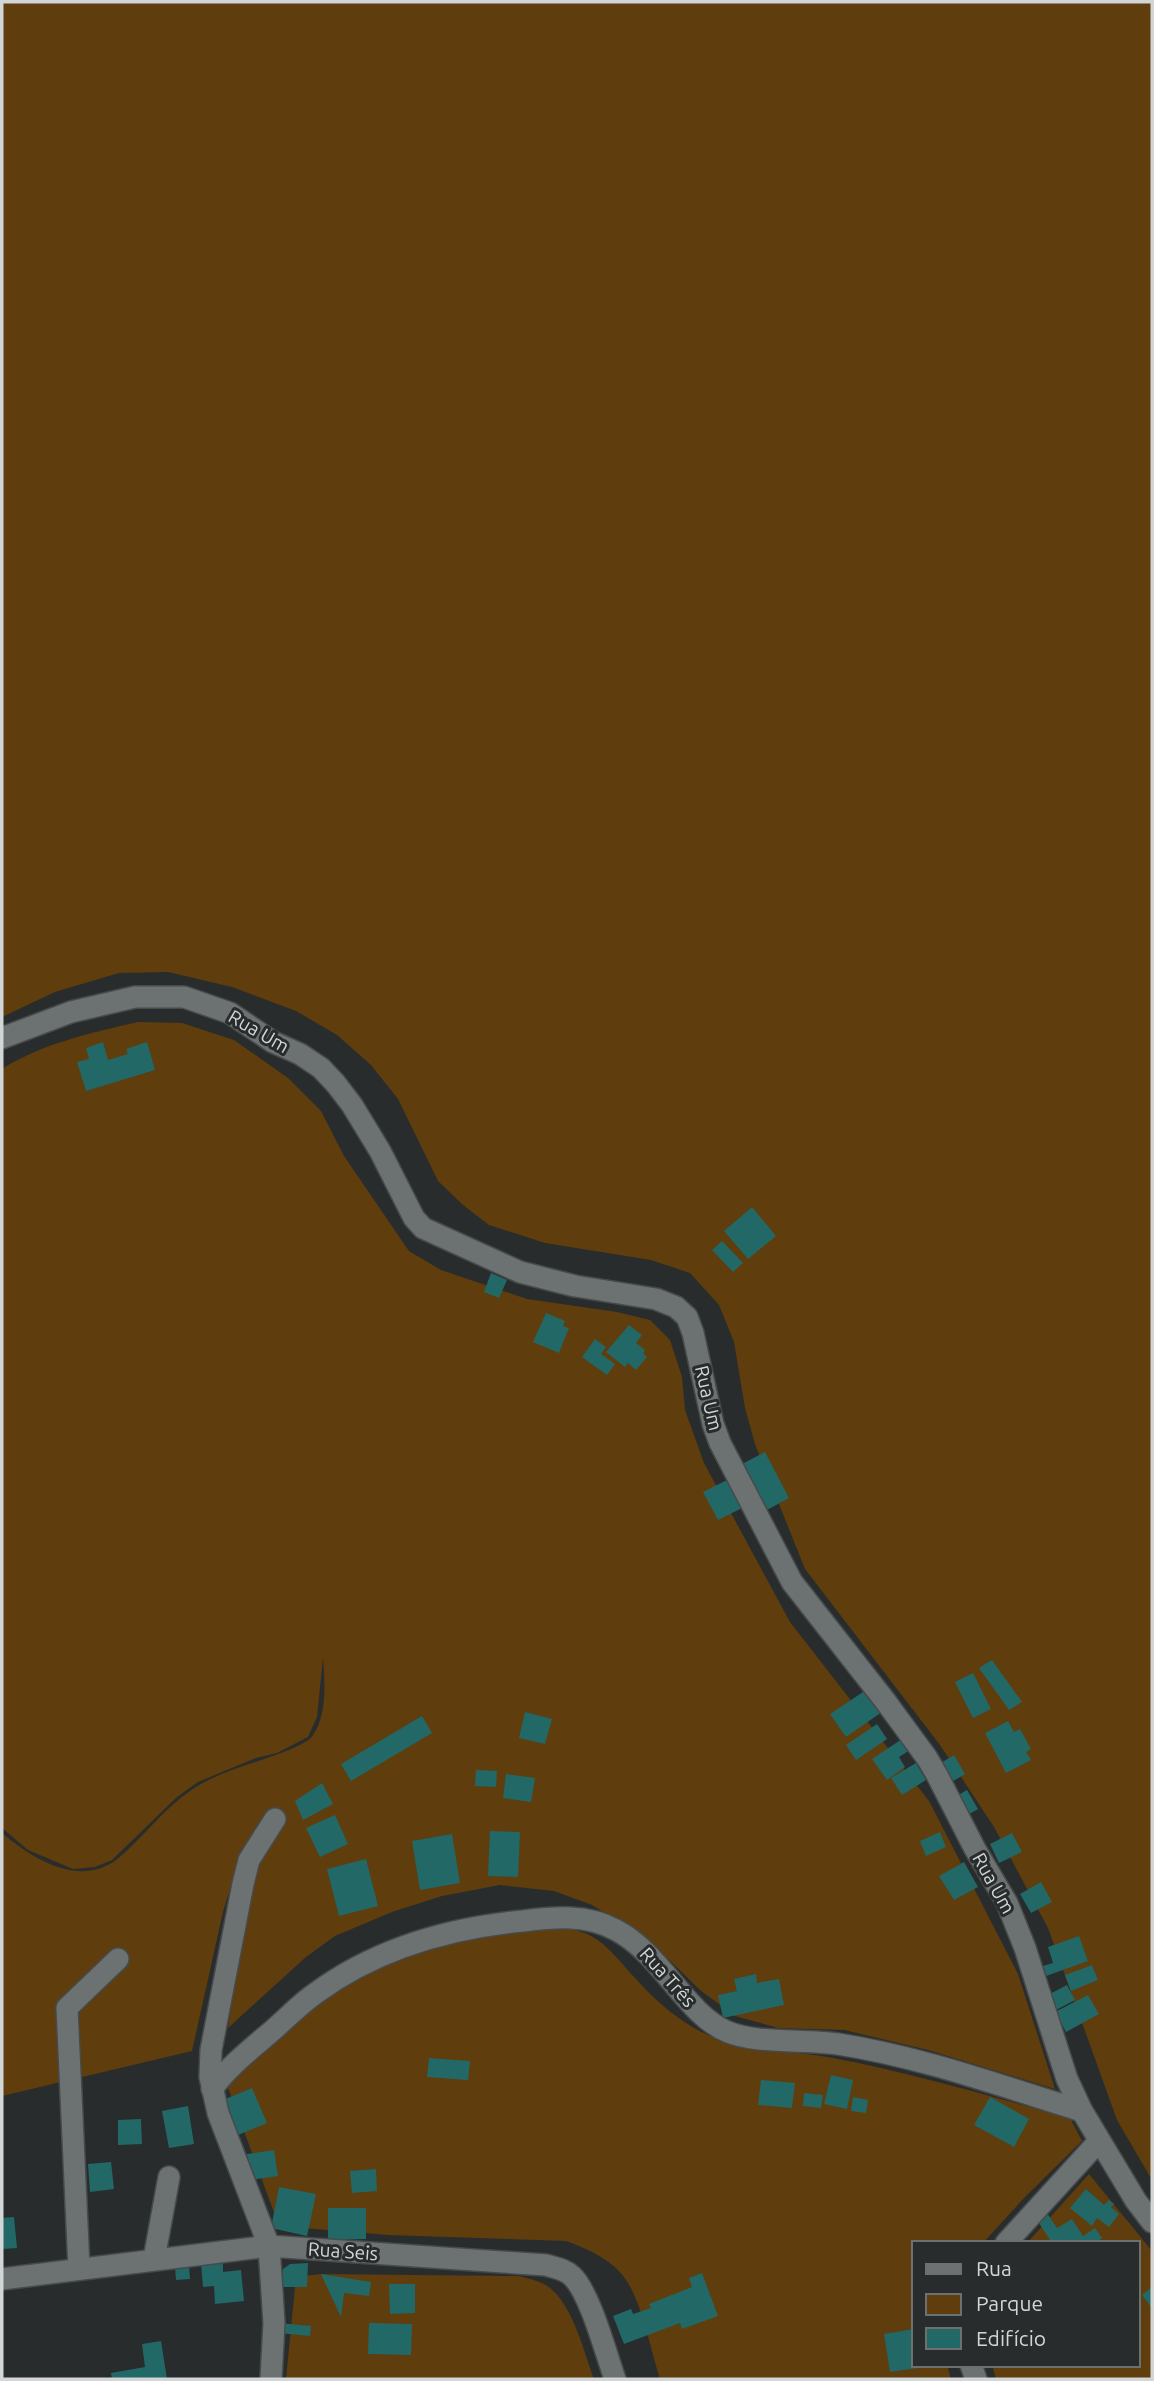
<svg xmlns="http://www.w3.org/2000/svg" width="1154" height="2381" font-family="Ubuntu,sans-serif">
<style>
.green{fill:#5f3d0c}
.building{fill:#226867}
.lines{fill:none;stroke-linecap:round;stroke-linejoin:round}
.street-casing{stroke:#474a4a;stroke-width:24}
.street{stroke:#6c7171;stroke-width:21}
.labels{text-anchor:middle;stroke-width:6;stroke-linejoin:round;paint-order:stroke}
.street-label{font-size:19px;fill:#d3d6d6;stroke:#282c2c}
</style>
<rect width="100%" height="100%" fill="#282c2c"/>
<path class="green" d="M2,2H1152V2180L1117,2120L1048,1928L994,1827L940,1745L805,1569L755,1444L745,1408L734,1342L719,1305L690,1273L651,1260L545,1243L489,1225L463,1205L438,1181L398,1099L371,1065L337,1035L296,1011L232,987L168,972L119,973L55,992L2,1017Z
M138,1022L182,1023L234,1040L288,1078L321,1111L344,1156L409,1251L441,1270L527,1299L617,1312L650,1320L670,1340L682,1377L685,1410L704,1463L790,1622L929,1801L1018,1974L1055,2089L928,2050L844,2030L778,2028L735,2016L700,1990L649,1940L592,1905L554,1891L500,1885L442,1896L392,1912L335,1936L306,1957L228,2028L247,1892L270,1814L237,1866L223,1912L192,2051L2,2096V1833C34,1860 83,1890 121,1856C147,1833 167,1805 196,1787C228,1767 267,1761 300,1745C305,1742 311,1739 313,1735C327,1715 325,1681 323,1658L317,1717L308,1737L277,1753L256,1758L198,1782L177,1797L112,1860L95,1867L73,1869L28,1850L2,1828V1069C43,1043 91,1033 138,1022Z
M534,1927C552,1928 575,1927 591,1936C609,1945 623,1966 637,1980C655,2001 683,2024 708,2035C749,2052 791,2050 833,2058C913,2073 992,2097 1070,2118L1082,2141L1025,2197L983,2243H914V2365H947L951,2379H660C651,2351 642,2303 626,2280C613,2260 588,2249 566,2241L388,2235L279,2226L227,2085L318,1999L383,1965L423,1950L465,1939Z
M1089,2174L1152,2251V2379H996L992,2365H1138V2243H1027Z
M321,2274L519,2276C530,2279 541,2281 550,2288C573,2306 584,2352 594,2379H286L296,2277Z"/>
<path class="building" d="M103,1042L108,1060L128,1054L126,1049L147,1042L155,1070L86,1091L77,1062L89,1059L86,1048Z
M752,1207L776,1236L748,1259L724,1231Z
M722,1241L743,1263L733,1272L712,1250Z
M491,1273L507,1280L499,1298L484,1292Z
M546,1313L565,1321L563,1326L569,1328L559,1353L533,1342Z
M629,1325L642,1335L636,1343L645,1350L643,1353L647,1357L636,1370L628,1363L625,1367L606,1352Z
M595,1339L606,1347L601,1354L615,1364L607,1375L582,1357Z
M765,1452L789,1498L767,1510L742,1464Z
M727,1480L742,1508L718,1520L703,1492Z
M992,1660L1022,1702L1009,1710L979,1668Z
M973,1673L991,1709L973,1718L955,1682Z
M866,1690L882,1712L846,1737L830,1714Z
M525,1712L552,1719L545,1744L519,1738Z
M422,1716L432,1733L351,1781L341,1764Z
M1008,1721L1014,1732L1020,1729L1031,1749L1026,1752L1031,1760L1006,1773L985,1733Z
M877,1724L887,1739L856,1760L846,1745Z
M902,1739L910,1750L899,1757L905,1767L887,1780L872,1759Z
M954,1755L965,1774L950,1783L939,1764Z
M916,1763L926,1780L902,1795L891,1778Z
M476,1770L497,1771L496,1787L475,1786Z
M506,1774L535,1778L531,1802L503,1798Z
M322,1783L333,1804L303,1820L295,1801Z
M967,1790L978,1809L964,1817L953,1798Z
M335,1815L348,1844L320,1857L306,1828Z
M490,1831L520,1832L518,1877L488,1876Z
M940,1832L946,1847L926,1856L920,1841Z
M1012,1833L1022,1852L999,1863L990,1844Z
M452,1834L460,1883L420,1890L412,1841Z
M366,1859L378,1906L339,1916L327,1869Z
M964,1862L978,1887L954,1900L939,1876Z
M1041,1882L1052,1902L1031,1913L1020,1894Z
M1079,1936L1088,1961L1046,1976L1043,1966L1053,1963L1048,1947Z
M1092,1965L1098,1980L1071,1991L1065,1975Z
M756,1974L757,1983L779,1979L784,2005L723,2018L718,1995L737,1991L734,1979Z
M1067,1985L1075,2000L1054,2011L1046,1996Z
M1088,1995L1099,2014L1066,2032L1055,2012Z
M429,2058L470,2061L468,2080L427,2077Z
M831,2075L853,2080L847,2109L824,2104Z
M761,2080L795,2083L792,2108L758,2105Z
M252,2088L267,2123L238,2135L223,2100Z
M804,2093L823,2095L821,2108L803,2106Z
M853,2097L868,2100L866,2113L851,2111Z
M990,2097L1029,2119L1014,2147L974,2125Z
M188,2106L194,2144L169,2148L162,2111Z
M141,2119L142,2144L118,2145V2120Z
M274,2150L278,2176L251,2180L247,2154Z
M111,2162L114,2189L90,2192L88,2164Z
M376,2169L377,2191L352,2193L350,2171Z
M279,2187L316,2194L307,2236L271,2228Z
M1086,2189L1104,2205L1109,2200L1114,2204L1111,2207L1119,2214L1109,2227L1097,2218L1092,2226L1070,2208Z
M328,2208H366V2239L328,2240Z
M1047,2213L1057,2228L1072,2219L1083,2236L1095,2228L1102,2238L1095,2243H1052L1037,2220Z
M14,2217L17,2248L2,2249V2218Z
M223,2261V2272L241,2270L244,2301L215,2304L214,2286L203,2287L201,2263Z
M308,2263L307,2287H280L283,2269L290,2264Z
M189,2266L190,2279L176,2280L175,2267Z
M702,2273L718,2316L682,2329L680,2323L624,2344L613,2316L631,2309L633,2314L651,2308L649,2304L692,2287L689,2278Z
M321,2274L371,2282L369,2296L344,2293L341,2317Z
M389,2284H415V2313L390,2314Z
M1152,2287V2308L1142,2295Z
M280,2323L311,2326L310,2336L279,2333Z
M369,2323L412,2324L411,2355L368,2354Z
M914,2329V2365L925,2367L890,2372L884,2334Z
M161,2341L167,2379H112L111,2373L145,2367L142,2344Z"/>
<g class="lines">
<g class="street-casing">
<path id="street" d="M2,1038L71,1012L135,997H184L230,1013L273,1042L300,1054L321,1068L336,1084L352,1105L380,1151L414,1218L423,1228L520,1272L575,1286L656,1299L676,1307L687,1317L693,1333L713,1424L720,1443L792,1582L886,1702L927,1758L937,1775L975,1849L1007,1903L1025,1948L1067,2079L1082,2111L1136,2201L1152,2222
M212,2089C228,2067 251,2049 272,2031C287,2018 300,2004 316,1993C376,1949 450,1928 523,1921C555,1917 587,1914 616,1930C662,1954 686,2015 728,2032C757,2044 805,2039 838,2044C922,2057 1001,2086 1082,2111
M1006,2243L1099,2141
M154,2259L169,2177
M79,2268L67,2008L118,1959
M2,2279L269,2246L546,2265C555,2268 565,2269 572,2276C590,2293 606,2354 615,2379
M971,2365L976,2379
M271,2379L274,2323L269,2246L218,2113L210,2077L211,2050L243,1884L249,1860L275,1819"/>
</g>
<use href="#street" class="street"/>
</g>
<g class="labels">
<g class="street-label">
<text transform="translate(259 1031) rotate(30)" y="7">Rua Um</text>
<text transform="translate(709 1398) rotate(77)" y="7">Rua Um</text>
<text transform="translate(994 1883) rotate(61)" y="7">Rua Um</text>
<text transform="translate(668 1977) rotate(48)" y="7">Rua Três</text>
<text transform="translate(343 2251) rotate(4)" y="7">Rua Seis</text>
</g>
</g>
<rect width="1154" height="2381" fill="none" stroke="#d3d6d6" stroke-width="7"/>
<rect x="912" y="2241" width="228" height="126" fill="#282c2c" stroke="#6c7070" stroke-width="2"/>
<rect x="926" y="2264" width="35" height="10" fill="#6c7171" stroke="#6c7070" stroke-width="2"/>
<text x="976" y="2276" font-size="21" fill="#d3d6d6">Rua</text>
<rect x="926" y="2294" width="35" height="21" fill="#5f3d0c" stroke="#6c7070" stroke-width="2"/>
<text x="976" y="2311" font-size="21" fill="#d3d6d6">Parque</text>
<rect x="926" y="2328" width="35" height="21" fill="#226867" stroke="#6c7070" stroke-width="2"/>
<text x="976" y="2346" font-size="21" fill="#d3d6d6">Edifício</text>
</svg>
